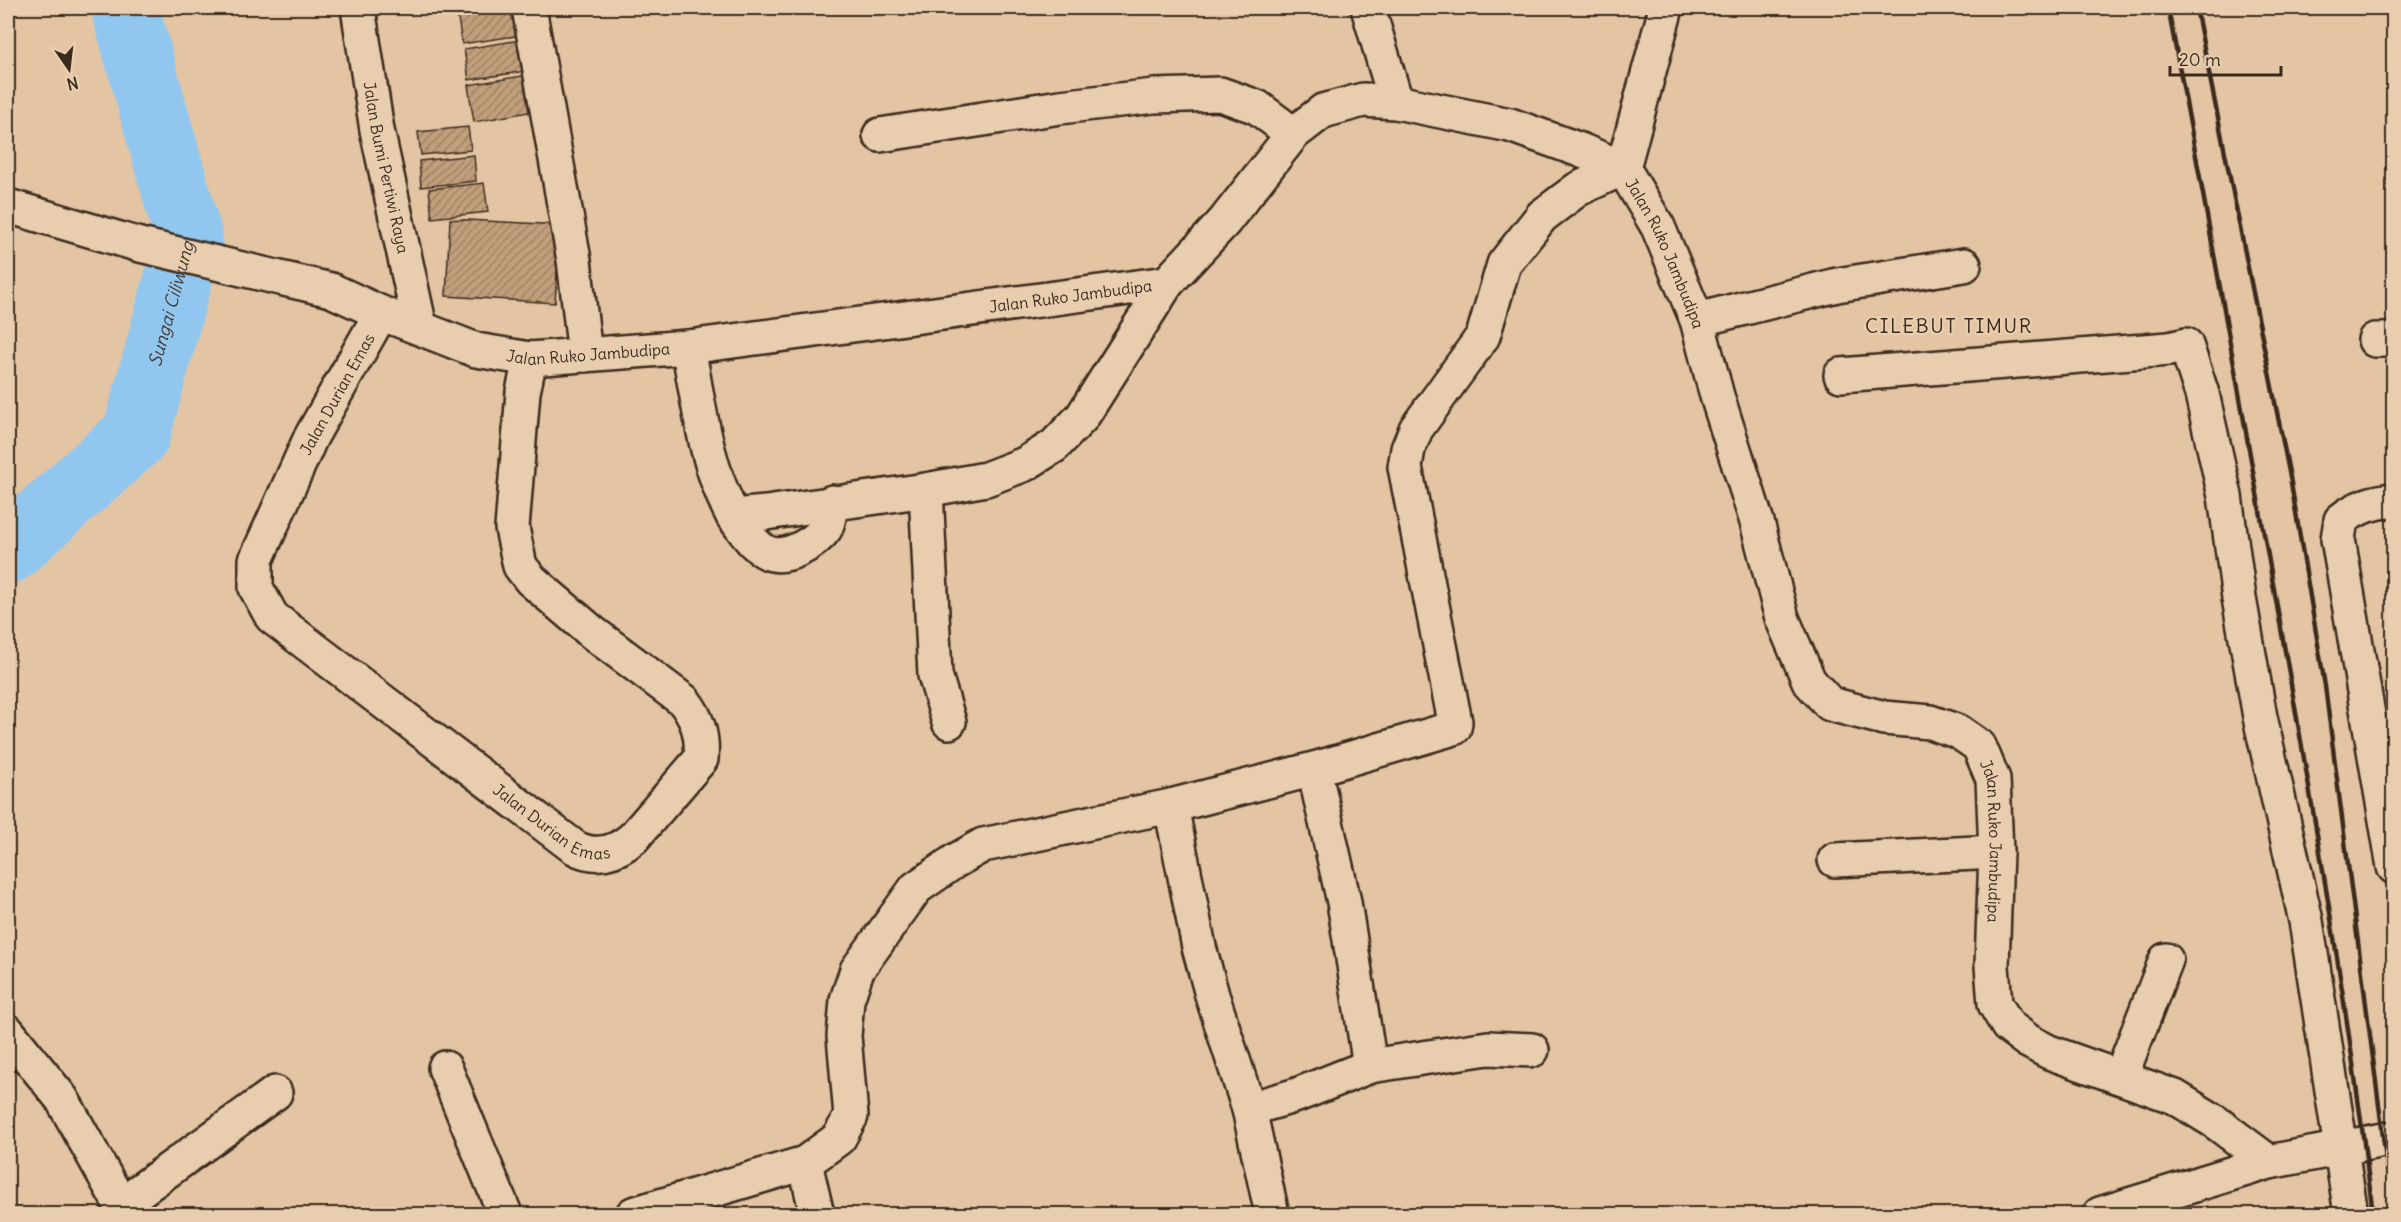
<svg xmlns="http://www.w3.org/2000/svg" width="2401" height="1222" font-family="Delius,sans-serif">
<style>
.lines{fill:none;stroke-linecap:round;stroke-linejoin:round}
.river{stroke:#91c7ef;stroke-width:68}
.building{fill:url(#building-hatch);stroke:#3b2a1e;stroke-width:1.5}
.minor-casing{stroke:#3b2a1e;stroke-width:38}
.minor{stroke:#e8cdaf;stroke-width:33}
.rail{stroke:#3b2a1e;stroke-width:4.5}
.labels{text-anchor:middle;stroke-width:4.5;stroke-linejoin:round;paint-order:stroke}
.street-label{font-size:16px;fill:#3b2a1e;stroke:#e8cdaf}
.water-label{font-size:18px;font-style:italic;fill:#443a33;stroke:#e8cdaf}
.quarter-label{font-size:20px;letter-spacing:1.5px;fill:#3b2a1e;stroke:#e8cdaf}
</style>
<defs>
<pattern id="building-hatch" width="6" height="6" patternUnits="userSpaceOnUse" patternTransform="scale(1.5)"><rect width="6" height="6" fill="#c29f7b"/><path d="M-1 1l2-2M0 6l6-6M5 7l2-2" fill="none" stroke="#9f8264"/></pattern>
</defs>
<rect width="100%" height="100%" fill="#e3c5a4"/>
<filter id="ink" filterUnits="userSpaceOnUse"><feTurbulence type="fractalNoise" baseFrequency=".0167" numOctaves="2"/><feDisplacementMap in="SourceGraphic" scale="12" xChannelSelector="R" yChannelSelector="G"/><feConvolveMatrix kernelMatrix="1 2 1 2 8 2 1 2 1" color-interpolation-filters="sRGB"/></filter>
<g filter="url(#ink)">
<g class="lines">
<path class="river" id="s1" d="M8,550L136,435L189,239L125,8"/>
</g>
<path class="building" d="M488,8H519L522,35L462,44L457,12Z
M527,39L532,70L469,80L464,49Z
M534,74L540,110L474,122L468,85Z
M468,127L471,150L421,155L418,132Z
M474,155L476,181L421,187L419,161Z
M484,183L488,212L432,218L429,189Z
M450,219L560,225L555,303L446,296Z"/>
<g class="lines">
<g class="minor-casing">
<g id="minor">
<path id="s2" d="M358,8L377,130L420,327"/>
<path d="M529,8L574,260L585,355"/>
<path d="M1368,8L1396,102"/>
<path d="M880,135L1060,107L1154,96L1220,94L1257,107L1293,134"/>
<path id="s3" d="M8,206L140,245L331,290L381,313L476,350L530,359L688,347L1167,283L1224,222L1293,134L1323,111L1363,100L1396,102L1510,125L1580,150L1623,168L1658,227L1697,320L1717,396L1757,522L1782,618L1809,681L1830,704L1884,718L1930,722L1959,732L1979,746L1993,779L1996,852L1992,966L1995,1004L2008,1026L2028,1041L2049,1052L2175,1097L2214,1121L2269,1162"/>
<path id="s4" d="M381,313L311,437L256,560V588L272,617L574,847C595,859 616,853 633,838L701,759C703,736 698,719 684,701L593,633L531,580L520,566L512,528L523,392L530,359"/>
<path d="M1697,320L1837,285L1964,265"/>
<path d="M2375,340H2394"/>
<path d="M688,347C699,404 705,464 733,516L766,513L926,490L986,479L1025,464L1054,446L1082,417L1167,283"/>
<path d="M1841,375L2169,349L2186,345L2202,394L2225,496L2239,598L2260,717L2306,921L2351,1214"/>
<path d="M926,490L935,675L949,722"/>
<path d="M2394,500C2372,502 2357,507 2341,520L2338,539L2394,867"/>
<path d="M733,516C743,528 756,551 772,554C789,558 815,543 825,529C829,523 830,510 832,502"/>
<path d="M1314,769L1344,902L1370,1066"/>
<path d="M1171,806L1199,947L1212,995L1249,1109L1272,1214"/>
<path d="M1835,860L1996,852"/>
<path d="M8,1032L62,1099L126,1214"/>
<path d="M445,1068L505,1214"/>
<path d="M2121,1076L2166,960"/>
<path d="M1249,1109L1297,1095L1370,1066L1488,1048L1532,1050"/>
<path d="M805,1163L817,1214"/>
<path d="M120,1205L275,1093"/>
<path d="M633,1214L805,1163L839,1138L851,1116L844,1036L847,1000L857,970L916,888L955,861L983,845L1171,806L1314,769L1454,728L1455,722L1407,477L1405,467L1408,449L1416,429L1483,336L1504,264L1542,216L1578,189L1623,168L1666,8"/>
<path d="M2100,1214L2269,1162L2394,1138"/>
</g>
</g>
<use href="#minor" class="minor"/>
<path class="rail" d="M2168,8C2206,203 2240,399 2275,595C2312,800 2348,1007 2373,1214
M2196,8L2290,477L2325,686L2393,1214"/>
</g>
</g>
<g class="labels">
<g class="street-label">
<text dy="6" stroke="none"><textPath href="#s2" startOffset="162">Jalan Bumi Pertiwi Raya</textPath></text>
<text dy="6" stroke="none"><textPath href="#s3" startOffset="1828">Jalan Ruko Jambudipa</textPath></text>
<text dy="6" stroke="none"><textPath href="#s3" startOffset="1090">Jalan Ruko Jambudipa</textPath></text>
<text dy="6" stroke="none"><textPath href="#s3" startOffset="604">Jalan Ruko Jambudipa</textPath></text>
<text transform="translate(337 394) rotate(-61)" y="6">Jalan Durian Emas</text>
<text dy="6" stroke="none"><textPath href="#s4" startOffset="687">Jalan Durian Emas</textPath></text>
<text dy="6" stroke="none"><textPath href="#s3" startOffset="2566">Jalan Ruko Jambudipa</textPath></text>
</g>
<g class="water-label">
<text dy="6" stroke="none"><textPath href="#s1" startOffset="308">Sungai Ciliwung</textPath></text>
</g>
<g class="quarter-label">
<text x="1949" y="333">CILEBUT TIMUR</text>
</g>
</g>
<rect width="2401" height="1222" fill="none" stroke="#e8cdaf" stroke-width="30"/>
<rect x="15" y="15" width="2371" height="1192" fill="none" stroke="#3b2a1e" stroke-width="2" filter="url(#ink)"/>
<g transform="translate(69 69) rotate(166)" stroke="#e8cdaf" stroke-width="4.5" paint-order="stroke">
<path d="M0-4.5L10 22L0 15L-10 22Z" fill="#3b2a1e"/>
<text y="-9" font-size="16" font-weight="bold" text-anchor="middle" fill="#3b2a1e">N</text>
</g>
<path d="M2170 66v9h111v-9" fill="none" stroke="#3b2a1e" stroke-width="3"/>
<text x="2179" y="66" font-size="18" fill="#3b2a1e" stroke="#e8cdaf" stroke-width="4.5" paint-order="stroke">20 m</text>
</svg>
